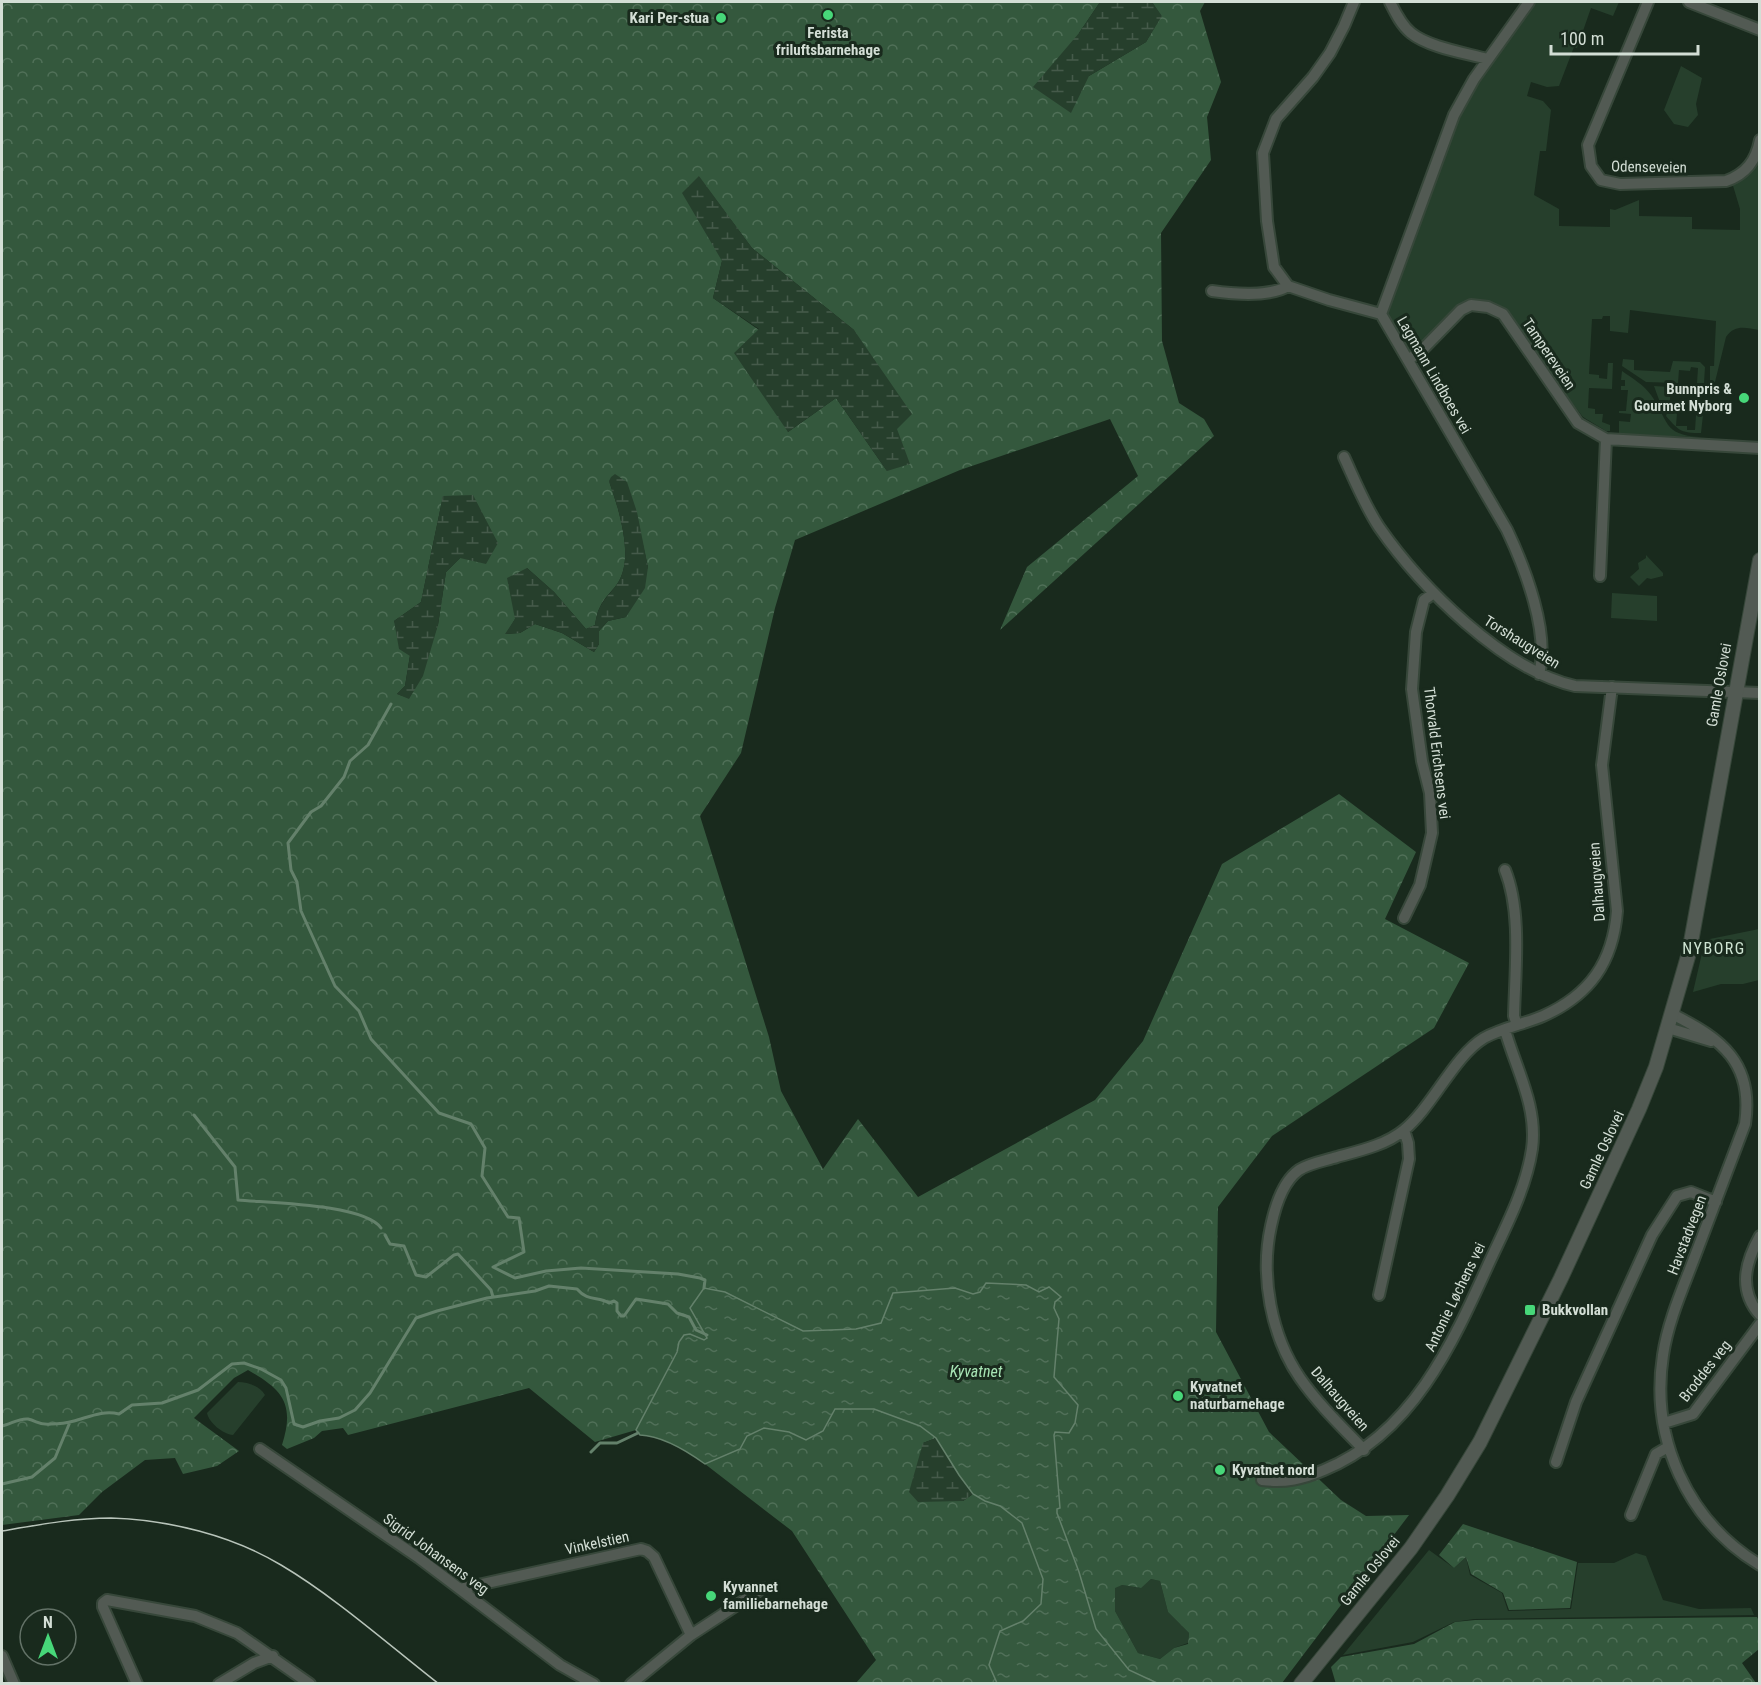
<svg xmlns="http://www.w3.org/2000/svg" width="1761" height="1685" font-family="'Roboto Condensed',sans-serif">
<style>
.green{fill:#263f2c}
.forest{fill:url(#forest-crowns);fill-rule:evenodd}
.wetland{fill:url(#wetland-marsh)}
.water{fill:url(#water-ripples);stroke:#64816b;stroke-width:1.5}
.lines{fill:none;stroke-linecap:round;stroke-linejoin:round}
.stream{stroke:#64816b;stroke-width:3}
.minor-casing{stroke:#37473a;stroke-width:14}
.tertiary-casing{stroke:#37473a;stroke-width:16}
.minor{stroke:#525a53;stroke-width:10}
.tertiary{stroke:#525a53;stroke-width:14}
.tram{stroke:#b8c4ba;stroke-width:1.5}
.poi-dot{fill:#47d779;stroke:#192a1d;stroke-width:2}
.labels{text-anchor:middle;stroke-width:6;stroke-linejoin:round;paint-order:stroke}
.poi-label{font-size:15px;font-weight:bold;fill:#d3ded5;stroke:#192a1d;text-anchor:start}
.street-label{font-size:15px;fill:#d3ded5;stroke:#192a1d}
.neighbourhood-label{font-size:16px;letter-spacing:1.5px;fill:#cee4d2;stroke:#192a1d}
.water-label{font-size:16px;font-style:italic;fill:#a8e5b5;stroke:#192a1d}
</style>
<defs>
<pattern id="forest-crowns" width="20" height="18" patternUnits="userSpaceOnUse" patternTransform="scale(1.5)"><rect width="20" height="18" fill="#34583d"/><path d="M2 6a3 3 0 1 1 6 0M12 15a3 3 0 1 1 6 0" fill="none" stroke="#507058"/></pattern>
<pattern id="wetland-marsh" width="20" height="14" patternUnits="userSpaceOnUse" patternTransform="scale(1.5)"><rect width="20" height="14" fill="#263f2c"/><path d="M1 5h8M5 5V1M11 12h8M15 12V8" fill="none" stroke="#455a4a"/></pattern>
<pattern id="water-ripples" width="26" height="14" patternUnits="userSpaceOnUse" patternTransform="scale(1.5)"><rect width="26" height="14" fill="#35593e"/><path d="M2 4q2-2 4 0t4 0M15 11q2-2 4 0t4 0" fill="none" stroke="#517059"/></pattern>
</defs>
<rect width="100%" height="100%" fill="#192a1d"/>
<path class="green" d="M1529,2H1619L1613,16L1591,8L1577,48L1574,47L1559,86L1547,87L1531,82L1527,96L1543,101L1551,110L1546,151H1540L1534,195L1559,209V226L1610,227V209L1615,210L1639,200V216L1692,217V229L1740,230V209L1731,179L1759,155V330C1746,328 1735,324 1726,337L1714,386L1710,384V366H1714L1716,321L1630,310L1628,333L1610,331V316H1603L1602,319H1592L1589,374L1599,375V378L1607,379L1608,363H1613L1612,389L1589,388L1588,408L1595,409V414H1603L1602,422L1610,425V431H1606L1583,417L1503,314L1471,305L1408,360L1381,314L1454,115Z
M1681,66L1702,78L1696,104L1698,115L1688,127L1674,124L1664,110Z
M1623,359L1634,360V370L1670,372L1673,361L1700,362L1705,367L1704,383H1697L1698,368L1691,367L1690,371L1679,370L1678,383L1646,382L1622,366Z
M1622,371C1632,378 1644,385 1651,395C1669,420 1662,435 1700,437L1623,435L1619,433V421L1630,422L1631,414L1619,413V411H1626L1628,390H1621V386H1625V380H1621Z
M1654,386L1669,387L1671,389L1669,409L1662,408Z
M1667,413H1677L1676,426H1687V430H1695L1696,415H1703L1701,433C1681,433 1679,431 1666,416Z
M1646,555L1663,573V576L1651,579L1647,578L1639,586L1630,577L1639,569L1638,563L1646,558Z
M1612,593L1657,596V621L1611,618Z
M1759,929V980L1743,984H1721L1693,992L1705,940Z
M238,1382C247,1382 260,1386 265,1395L233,1435C223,1434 209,1423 207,1413Z
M1429,1550L1454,1568L1466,1557L1470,1575L1502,1593L1508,1611L1571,1609L1578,1563H1614L1636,1553L1646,1556L1663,1600L1699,1609L1751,1608L1754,1615L1474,1619L1454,1622L1413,1642L1343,1655Z
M1151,1579L1160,1581L1168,1612L1189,1633L1188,1643L1174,1648L1160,1659L1138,1653L1115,1611V1587L1122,1585L1140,1588Z"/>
<path class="forest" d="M2,2H1100L1079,33L1089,76L1146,42L1161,16L1152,2H1205L1200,11L1221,82L1207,117L1211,160L1161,233L1162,341L1179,403L1204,419L1214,436L1000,630L1027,567L1138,476L1110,419L960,470L795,540L775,608L741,753L700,816L769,1037L781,1091L823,1169L858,1119L918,1197L1095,1100L1143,1041L1222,864L1339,794L1416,852L1385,919L1469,963L1434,1028L1272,1136L1218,1207L1216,1332L1269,1432L1341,1500L1366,1516L1409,1515L1282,1683H1157L1129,1671L1096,1629L1079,1572L1057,1513V1509L1060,1508L1054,1435V1432L1078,1405L1054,1377L1059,1319L1054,1308L1055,1302L1026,1285L986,1283L980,1292L974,1294L955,1288L881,1323L856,1329L803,1331L725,1292L707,1338L704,1340L690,1334L679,1342L677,1351L636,1430L595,1442L529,1388L348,1435L343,1428L322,1431L314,1438L287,1449L282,1445C295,1404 283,1390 248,1370L234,1378L194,1418L239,1451L217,1466L183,1474L175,1458L145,1460L102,1492L79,1515L2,1525ZM698,176L752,248L854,330L887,471L836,398L788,432L759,330L713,298L722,261ZM609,481L643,545L648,567L626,617L608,621L599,631V644L594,652L562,633L535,624L520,633L506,634L515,619L527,568L554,592L586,629L595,625C596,619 597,612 600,607C604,597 614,590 619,581C634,555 618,507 609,481ZM443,496L460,558L446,572L438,625L409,698L397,694L405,686L410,655L394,621L421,602ZM1151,1579L1160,1581L1168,1612L1189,1633L1188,1644L1174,1648L1160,1659L1138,1653L1115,1611V1588L1122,1585L1141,1588Z
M834,1409H874L920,1426L936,1438L923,1443L963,1501L973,1494L985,1501L1000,1506L1022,1523L1043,1579L1041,1604L1023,1621L1000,1632L989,1665L997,1683H856L876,1660L792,1531L705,1464L739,1449L747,1436L764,1428L789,1432L807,1440L823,1431Z
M1463,1524L1577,1562L1570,1608L1509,1610L1503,1593L1471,1574L1466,1557L1454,1568L1439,1555Z
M1757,1617L1759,1621V1649L1742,1663L1756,1683L1336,1684L1331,1667L1341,1657L1414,1644L1455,1622L1475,1620Z"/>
<path class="wetland" d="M1100,2H1152L1162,16L1146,42L1089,76L1071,113L1033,87L1079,33Z
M699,176L752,248L854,330L912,414L897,429L910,464L887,471L836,398L788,432L734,353L759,329L713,298L722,261L682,193Z
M615,474L627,482L637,512L648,567L645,588L626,617L608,621L599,631V644L594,652L562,633L535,624L520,633L505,634L515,619L507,578L527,568L554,592L586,629L595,625C596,619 597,612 600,607C605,597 614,590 619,581C634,555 618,507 609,481L611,477Z
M473,495L498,543L486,564L460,558L446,572L438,625L423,676L409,699L397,694L405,686L410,656L399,649L394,621L421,602L443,496Z
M936,1438L959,1475L973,1494L963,1501L918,1502L909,1492L923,1443Z"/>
<path class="water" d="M986,1283L1026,1285L1039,1292L1049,1287L1061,1297L1055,1302L1054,1308L1059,1319L1054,1377L1078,1405L1075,1423L1069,1433L1055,1432L1054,1435L1060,1508L1057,1509V1513L1079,1572L1096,1629L1129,1670L1157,1683H997L989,1665L1000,1631L1023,1621L1041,1604L1043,1579L1022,1523L1000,1506L985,1501L973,1494L959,1475L936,1438L920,1426L874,1409H835L823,1431L806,1440L789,1432L764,1428L747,1436L740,1449L705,1464C687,1451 663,1436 640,1435L636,1430L677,1352L679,1342L684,1335L690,1334L704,1340L707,1338L690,1308L704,1288L725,1292L803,1331L856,1329L881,1323L893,1293L955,1288L973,1294L980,1292Z"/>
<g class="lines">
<path class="stream" d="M391,704L368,745L350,761L344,777L321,806L311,812L288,843L291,870L297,882L301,911L335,986L359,1011L371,1039L439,1113L471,1124L485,1148L482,1176L508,1217L519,1218L524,1252L493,1267L515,1278L546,1271L581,1268L678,1274L700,1278L705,1280L704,1288
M194,1115L235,1167L238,1200C269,1203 364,1204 381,1228
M385,1235L390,1244L404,1246L416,1275L426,1277L454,1255L458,1254L491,1290L493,1297
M2,1426C11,1424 19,1418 28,1419C37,1421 41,1426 51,1424C58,1424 67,1423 74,1421C89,1417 103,1410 119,1414L132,1405L162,1403L198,1390L232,1364L244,1363L261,1369L281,1380L286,1388L294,1424L303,1427L320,1421L339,1418L355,1410L370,1393L416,1318L437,1311L487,1298L535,1291L549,1286L577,1289C588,1302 598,1296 609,1303L614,1301L617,1303V1311L621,1316H624L636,1299L668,1304L677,1313L689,1317L696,1330L707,1335
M591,1452L600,1443H617L638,1433
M2,1484L32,1477L55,1458L70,1422"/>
<g class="minor-casing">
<path id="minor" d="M1354,2L1344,26L1330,53L1313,77L1276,119L1263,153L1267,221L1274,267L1288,286L1329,300L1381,314
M1390,2C1395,12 1401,25 1411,33C1428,47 1465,53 1487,59
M1529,2L1474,79L1454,115L1381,314L1507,530C1525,568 1550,633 1539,674
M1648,2L1588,145L1591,166L1601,180L1620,184L1726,181C1746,174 1756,161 1760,140
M1689,2L1760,30
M1212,291C1233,294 1270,297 1288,286
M1408,360L1423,349L1461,310L1471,305L1488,307L1503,314L1578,423L1606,439L1760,448
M1344,457C1355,481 1365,506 1379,527C1420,586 1503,670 1575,686L1760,693
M1600,576L1606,439
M1505,870C1522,912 1515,971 1514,1016L1517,1025
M1404,918L1420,885L1432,833L1430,793L1422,761L1412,689L1416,632L1424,600L1434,593
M1672,1014C1722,1039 1754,1063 1745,1124C1728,1168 1712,1212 1695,1256C1683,1288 1668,1321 1663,1355C1650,1438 1687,1521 1760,1565
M1668,1028L1711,1041
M1760,1236C1745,1263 1738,1290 1760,1315
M1379,1295L1409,1159L1408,1143L1404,1130
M1664,1423L1693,1414L1760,1324
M260,1449L419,1558L560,1665L594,1684
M1364,1450C1342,1427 1318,1404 1300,1378C1271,1336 1260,1276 1271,1226C1275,1207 1282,1182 1299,1170C1310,1163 1324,1161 1337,1157C1359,1151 1386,1145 1404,1130C1433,1106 1454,1056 1484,1038C1502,1028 1524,1024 1543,1016C1590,995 1613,962 1617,911L1602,765L1612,687
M1556,1462L1576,1402L1652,1235L1677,1196L1691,1192L1716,1202
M1262,1480C1285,1483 1303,1479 1324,1470C1412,1434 1452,1345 1489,1263C1506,1226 1526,1189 1532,1149C1538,1107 1516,1069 1505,1030
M1631,1515L1656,1454L1668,1447
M460,1589L641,1549L647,1551L654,1557L691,1635
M2,1656L14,1684
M137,1684L103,1607V1603L107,1600L195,1616L237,1633L310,1684
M219,1684L254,1663L273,1656
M631,1684L691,1635L763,1588"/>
</g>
<g class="tertiary-casing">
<path id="tertiary" d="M1301,1684L1411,1548L1447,1496L1480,1442L1561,1278L1639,1109L1656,1067L1689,953L1760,560"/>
</g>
<use href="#minor" class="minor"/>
<use href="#tertiary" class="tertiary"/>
<path class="tram" d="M2,1531C37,1525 74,1518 111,1518C169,1520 231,1535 281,1565C335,1597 389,1645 439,1684"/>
</g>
<g class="poi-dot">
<circle cx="828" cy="15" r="6"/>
<circle cx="721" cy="18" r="6"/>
<circle cx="1744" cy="398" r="6"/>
<rect x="1524" y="1304" width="12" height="12" rx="3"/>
<circle cx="1178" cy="1396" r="6"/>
<circle cx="1220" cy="1470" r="6"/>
<circle cx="711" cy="1596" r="6"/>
</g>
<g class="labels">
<g class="poi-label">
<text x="709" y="23" text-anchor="end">Kari Per-stua</text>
<text x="828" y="38" text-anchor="middle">Ferista<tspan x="828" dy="17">friluftsbarnehage</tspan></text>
<text x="1732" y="394" text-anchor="end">Bunnpris &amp;<tspan x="1732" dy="17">Gourmet Nyborg</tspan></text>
<text x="1542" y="1315">Bukkvollan</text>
<text x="1190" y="1392">Kyvatnet<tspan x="1190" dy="17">naturbarnehage</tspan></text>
<text x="1232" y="1475">Kyvatnet nord</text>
<text x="723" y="1592">Kyvannet<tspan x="723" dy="17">familiebarnehage</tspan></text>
</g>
<g class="street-label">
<text transform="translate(1649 167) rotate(1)" y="5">Odenseveien</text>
<text transform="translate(1549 354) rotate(56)" y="5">Tampereveien</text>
<text transform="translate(1434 375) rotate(60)" y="5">Lagmann Lindboes vei</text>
<text transform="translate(1522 642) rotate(32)" y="5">Torshaugveien</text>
<text transform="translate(1719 685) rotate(-80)" y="5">Gamle Oslovei</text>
<text transform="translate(1437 753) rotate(83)" y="5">Thorvald Erichsens vei</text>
<text transform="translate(1597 882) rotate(-94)" y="5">Dalhaugveien</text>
<text transform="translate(1602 1150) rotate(-65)" y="5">Gamle Oslovei</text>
<text transform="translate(1687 1235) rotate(-69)" y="5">Havstadvegen</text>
<text transform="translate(1455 1297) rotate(-64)" y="5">Antonie Løchens vei</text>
<text transform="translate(1705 1371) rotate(-52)" y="5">Broddes veg</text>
<text transform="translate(1340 1399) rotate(49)" y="5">Dalhaugveien</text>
<text transform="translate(597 1543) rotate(-12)" y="5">Vinkelstien</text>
<text transform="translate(436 1554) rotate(36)" y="5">Sigrid Johansens veg</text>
<text transform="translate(1370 1571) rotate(-51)" y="5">Gamle Oslovei</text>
</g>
<g class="neighbourhood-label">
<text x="1714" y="954">NYBORG</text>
</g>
<g class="water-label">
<text x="976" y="1377">Kyvatnet</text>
</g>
</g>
<rect width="1761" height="1685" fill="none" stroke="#d3ded5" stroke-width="6"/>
<g transform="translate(48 1637)"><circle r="28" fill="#192a1d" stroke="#637267" stroke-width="1.5"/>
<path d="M0-4.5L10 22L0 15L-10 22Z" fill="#47d779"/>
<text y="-9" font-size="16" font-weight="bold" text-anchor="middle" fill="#d3ded5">N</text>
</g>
<path d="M1551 45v9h147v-9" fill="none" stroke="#d3ded5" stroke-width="3"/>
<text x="1560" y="45" font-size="18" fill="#d3ded5" stroke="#192a1d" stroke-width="4.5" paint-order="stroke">100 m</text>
</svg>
